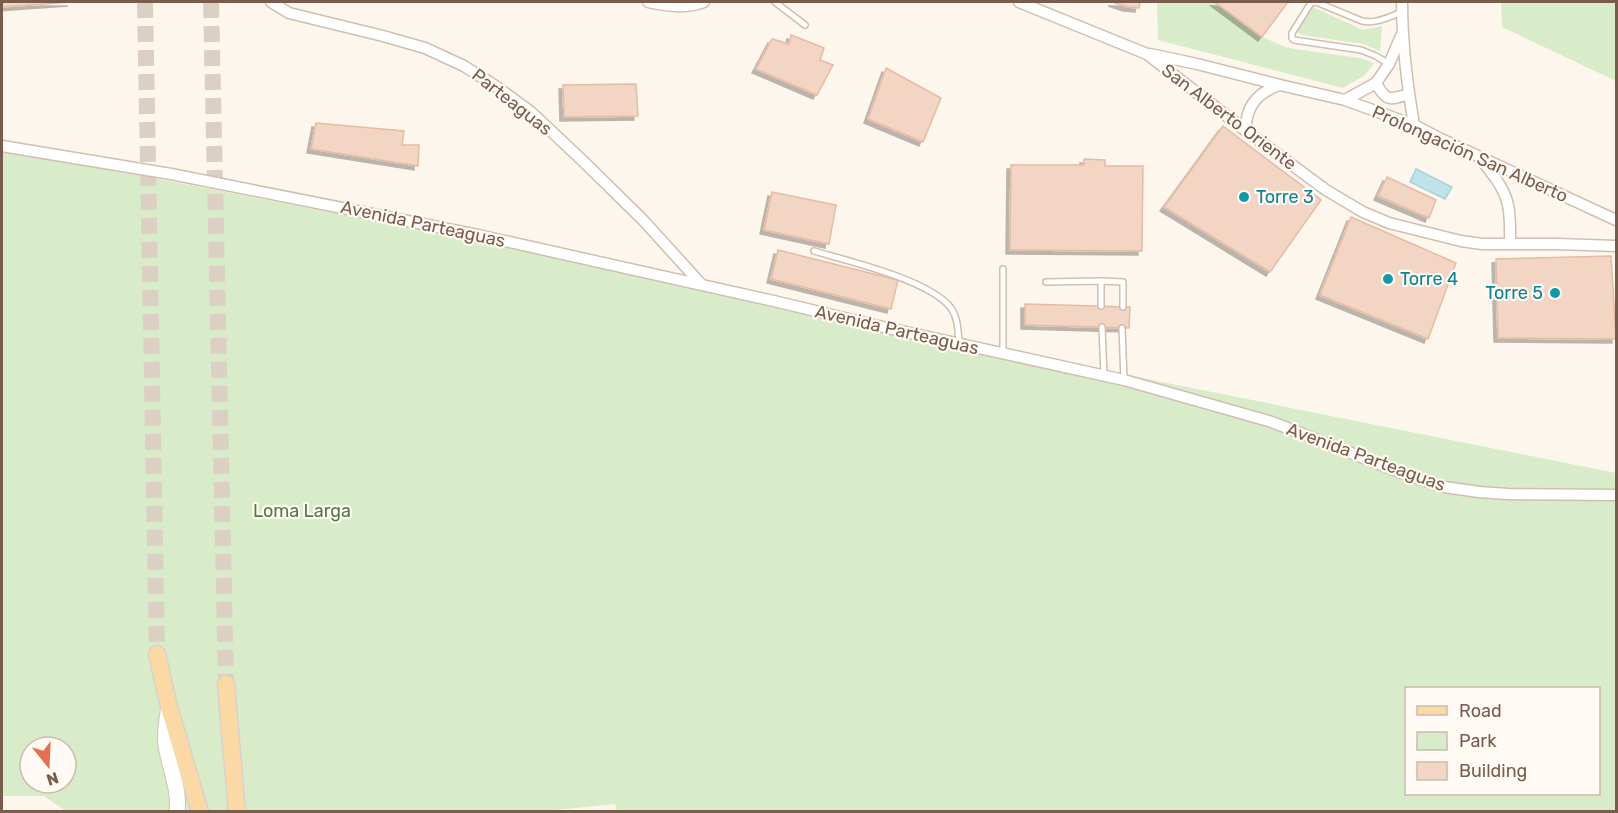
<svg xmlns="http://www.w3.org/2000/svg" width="1618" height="813" font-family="Rubik,sans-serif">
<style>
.green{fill:#d8ecc9;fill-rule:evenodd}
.water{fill:#bfe3e8;stroke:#a5d3da;stroke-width:1.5}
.building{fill:#f3d5c3;stroke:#e6bba3;stroke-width:1.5;filter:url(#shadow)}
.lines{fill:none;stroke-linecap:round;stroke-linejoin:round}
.primary-tunnel{stroke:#dcd0c4;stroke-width:16;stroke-dasharray:16 8;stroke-linecap:butt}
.lane-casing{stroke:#d1beb0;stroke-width:8}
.street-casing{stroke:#d1beb0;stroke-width:13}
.secondary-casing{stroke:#d6c0b0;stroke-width:17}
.primary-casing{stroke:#dad1cd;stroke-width:19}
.lane{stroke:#fff;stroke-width:5}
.street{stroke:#fff;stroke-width:10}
.secondary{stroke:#fff;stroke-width:15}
.primary{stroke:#fbd9a5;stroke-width:16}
.culture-dot{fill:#0f9aa8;stroke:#fffaf3;stroke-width:2}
.labels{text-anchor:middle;stroke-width:4.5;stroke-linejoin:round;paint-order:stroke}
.street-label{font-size:18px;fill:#7a5c4d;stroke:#fffaf3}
.culture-label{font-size:18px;fill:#0d838f;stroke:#fffaf3;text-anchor:start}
.park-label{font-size:18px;fill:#537a41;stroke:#fffaf3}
</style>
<defs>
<filter id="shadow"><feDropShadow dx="-4" dy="4" stdDeviation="0" flood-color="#0004"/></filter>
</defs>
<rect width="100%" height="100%" fill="#fdf6ec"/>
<path class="green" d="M1157,2H1215L1262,37L1288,48L1360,58L1374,63L1365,75L1343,88L1158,40Z
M1501,2H1616V81L1502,27Z
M1313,7L1363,30L1382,26L1380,51L1363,44L1302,35L1296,31Z
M2,149L700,283L1162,382L1616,473V811L617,812L615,804L536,812H67L44,796H2ZM1406,688H1598V794H1406ZM30,747H66V783H30Z"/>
<path class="water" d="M1416,169L1452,187L1445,199L1410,182Z"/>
<path class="building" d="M2,2H72L2,7Z
M1112,2H1140L1139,8L1127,7Z
M1215,2H1288L1262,37Z
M791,35L824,48L820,60L833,65L817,95L756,69L772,39L789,44Z
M886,68L941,98L923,142L868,119Z
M636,84L638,116L564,117L563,85Z
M316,123L404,131L402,145H419L418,166L311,149Z
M1223,126L1321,200L1270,272L1164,207Z
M1084,159L1105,160V166H1143L1142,251L1010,250L1011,165H1084Z
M1387,177L1436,200L1429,218L1378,196Z
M772,192L836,205L829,244L764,230Z
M1351,217L1456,263L1428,339L1320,295Z
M778,250L898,280L891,309L771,279Z
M1611,256L1616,339L1498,338L1496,259Z
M1025,304L1130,307L1129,328L1025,325Z"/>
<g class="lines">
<path class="primary-tunnel" d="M145,2L157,654
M211,2L226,684"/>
<g class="lane-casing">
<path id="lane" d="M775,2L805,25
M1315,2L1311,3L1292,33V38L1294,40L1361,50L1376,56L1389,64
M1316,2L1362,21C1376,24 1389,17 1402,12
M814,251C848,261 930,280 951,308C958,318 958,331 959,343
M1003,269V353
M1046,282L1101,281
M1101,306V281L1123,282V307
M1102,327L1104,376
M1122,328L1124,380"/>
</g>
<g class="street-casing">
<path id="street" d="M271,2L289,13L383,36L425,48L464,66L497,87L531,112L586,164L643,220L702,285
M648,2C668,6 685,9 704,2
M1019,2L1147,54L1246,131L1326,190L1363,212L1389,223L1461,241L1482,244H1558L1616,246
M1402,2C1402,43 1407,84 1414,125
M1150,54L1197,64L1280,85L1345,100L1414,125L1441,139L1616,220
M1376,83C1386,102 1390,100 1409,94
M1345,100L1376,83L1389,64L1401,36
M1246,131C1245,107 1257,93 1279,85
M2,146L171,174L478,235L778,302L874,325L1124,380L1272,422L1407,475L1444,487L1479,492L1508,494L1616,495
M1481,159C1491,172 1502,185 1507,201C1511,214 1510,230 1510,244"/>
</g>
<g class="secondary-casing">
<path id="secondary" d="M169,707C167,720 164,732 166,745C169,767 180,789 177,812"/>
</g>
<g class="primary-casing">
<path id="primary" d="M157,654L169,707L200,812
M226,684L237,812"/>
</g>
<use href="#lane" class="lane"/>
<use href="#street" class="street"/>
<use href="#secondary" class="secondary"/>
<use href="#primary" class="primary"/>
</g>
<g class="culture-dot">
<circle cx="1244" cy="197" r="6"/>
<circle cx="1388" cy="279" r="6"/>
<circle cx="1555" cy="293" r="6"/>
</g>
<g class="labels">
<g class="street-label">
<text transform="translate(512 102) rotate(38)" y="6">Parteaguas</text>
<text transform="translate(1229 117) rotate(37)" y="6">San Alberto Oriente</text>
<text transform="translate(1470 154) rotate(24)" y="6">Prolongación San Alberto</text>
<text transform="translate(423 224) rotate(12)" y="6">Avenida Parteaguas</text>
<text transform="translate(897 330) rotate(13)" y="6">Avenida Parteaguas</text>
<text transform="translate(1366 457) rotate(20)" y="6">Avenida Parteaguas</text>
</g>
<g class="culture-label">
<text x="1256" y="203">Torre 3</text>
<text x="1400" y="285">Torre 4</text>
<text x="1543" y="299" text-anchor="end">Torre 5</text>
</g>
<g class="park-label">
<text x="302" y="517">Loma Larga</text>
</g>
</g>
<rect width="1618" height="813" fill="none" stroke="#7a5c4d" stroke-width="6"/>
<rect x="1405" y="687" width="195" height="108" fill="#fffaf3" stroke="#cabbb1" stroke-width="1.5"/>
<rect x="1417" y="706" width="30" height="9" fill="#fbd9a5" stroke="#cabbb1" stroke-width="1.5"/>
<text x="1459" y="717" font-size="18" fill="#7a5c4d">Road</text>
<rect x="1417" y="732" width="30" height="18" fill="#d8ecc9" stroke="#cabbb1" stroke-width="1.5"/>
<text x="1459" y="747" font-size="18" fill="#7a5c4d">Park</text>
<rect x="1417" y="762" width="30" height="18" fill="#f3d5c3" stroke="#cabbb1" stroke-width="1.5"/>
<text x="1459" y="777" font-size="18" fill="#7a5c4d">Building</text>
<g transform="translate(48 765) rotate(162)"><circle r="28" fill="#fffaf3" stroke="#cabbb1" stroke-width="1.5"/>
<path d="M0-4.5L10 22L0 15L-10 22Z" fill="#e76f51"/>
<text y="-9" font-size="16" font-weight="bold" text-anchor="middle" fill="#7a5c4d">N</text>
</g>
</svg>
